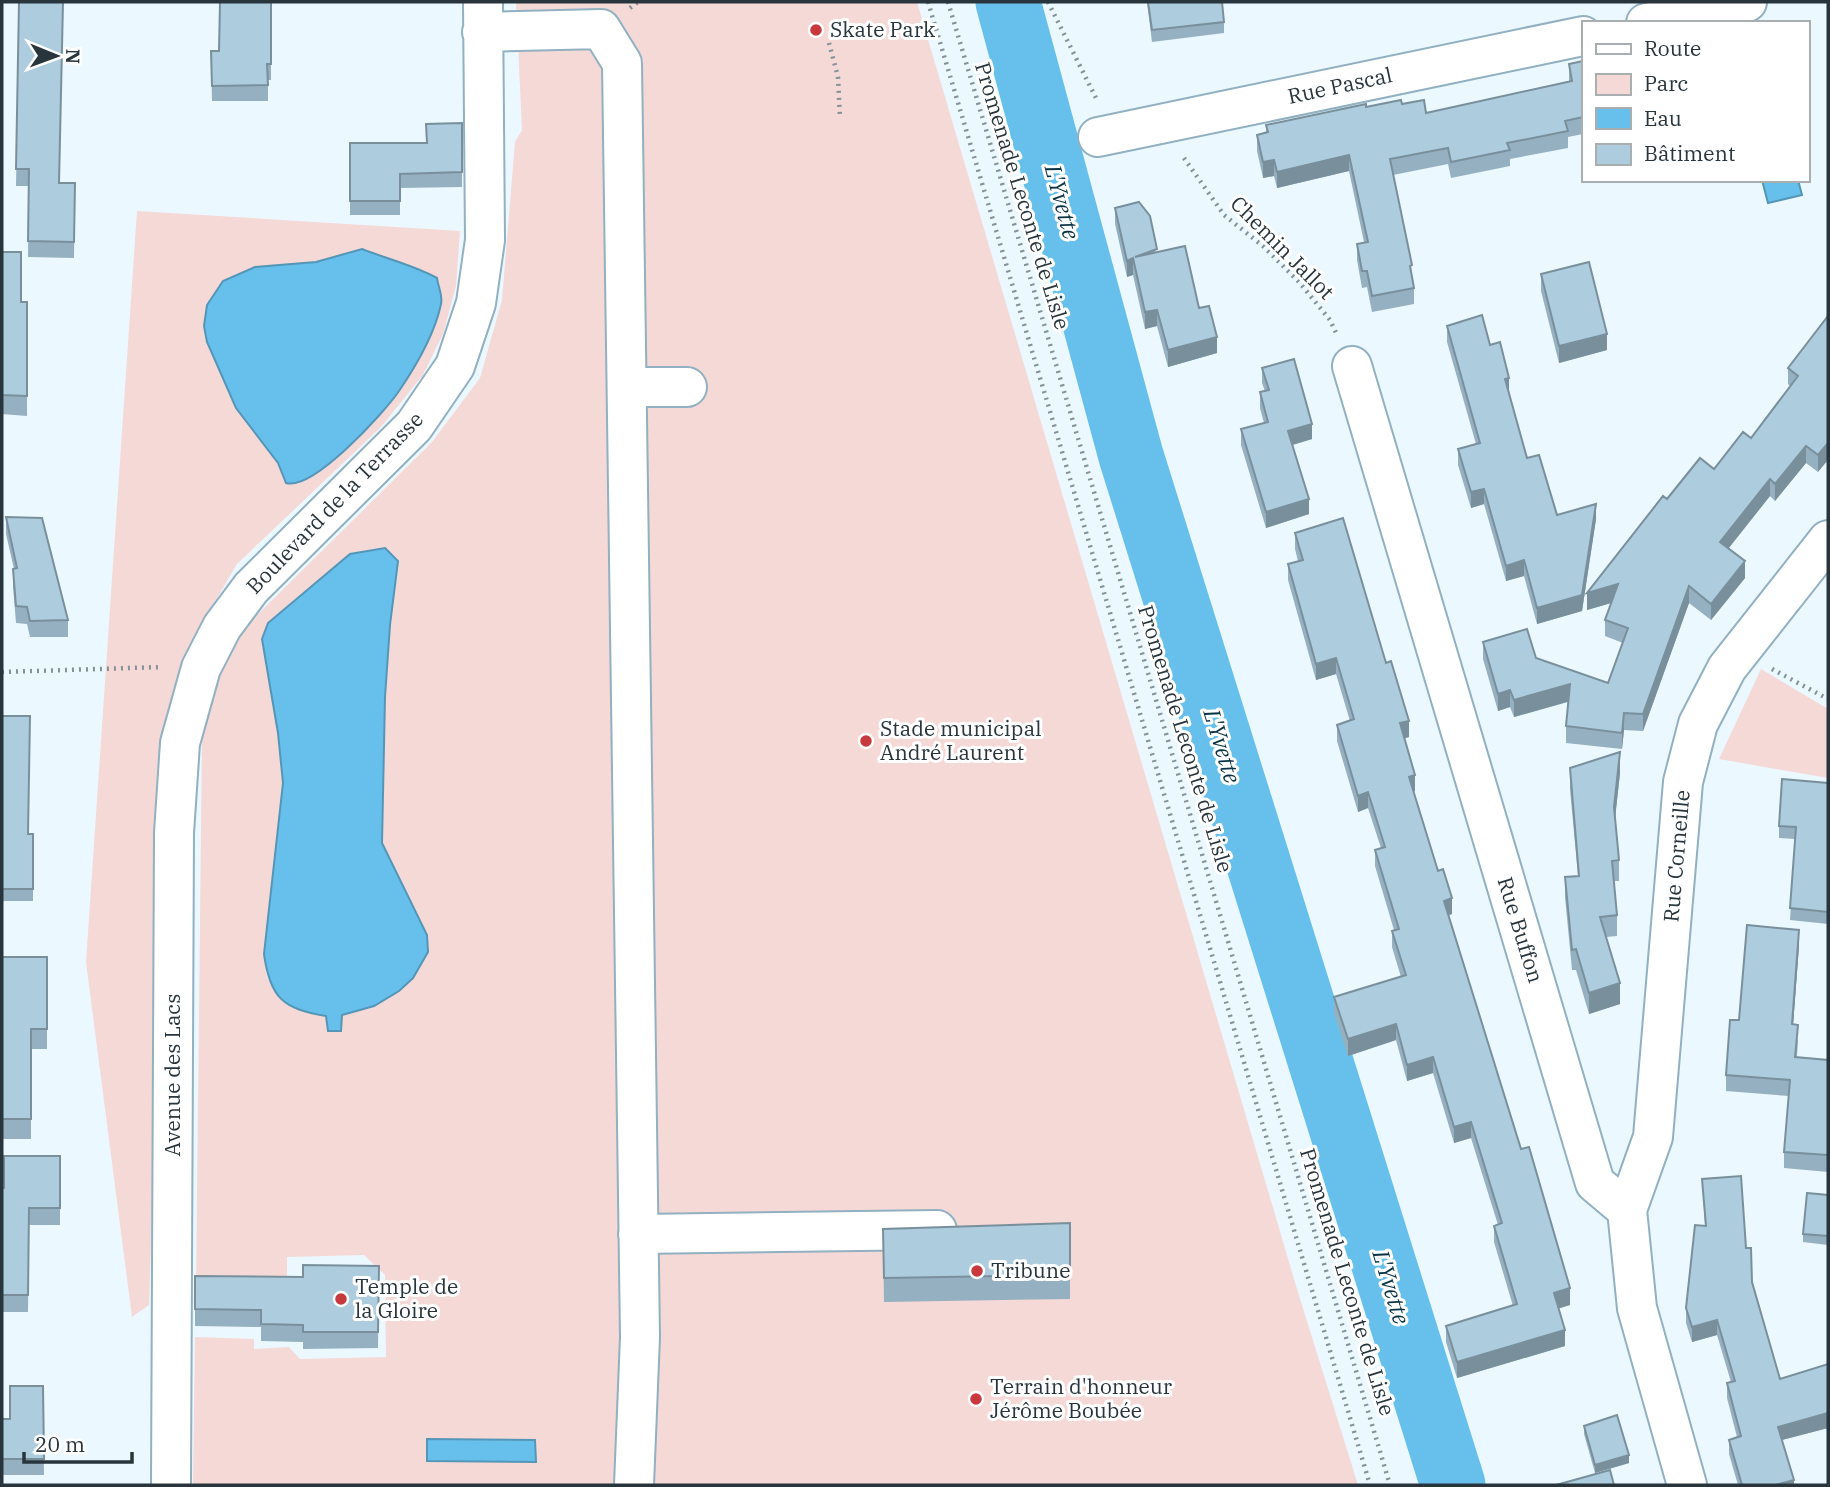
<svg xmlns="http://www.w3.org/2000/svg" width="1830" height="1487" font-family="'IBM Plex Serif',serif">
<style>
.green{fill:#f5d9d6;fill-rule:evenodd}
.water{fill:#67c0ec;stroke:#5496b7;stroke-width:2}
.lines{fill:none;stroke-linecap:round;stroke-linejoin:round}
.river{stroke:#67c0ec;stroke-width:65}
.minor-casing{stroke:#91b0c1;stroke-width:42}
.path{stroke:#849198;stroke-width:4.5;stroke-dasharray:2 5;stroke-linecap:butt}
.minor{stroke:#fff;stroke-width:38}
.wall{fill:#95b0c0}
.shaded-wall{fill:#79909c}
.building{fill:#adcddf;stroke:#79909c;stroke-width:2}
.poi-dot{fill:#c8393d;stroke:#fff;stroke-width:2.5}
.labels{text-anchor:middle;stroke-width:6;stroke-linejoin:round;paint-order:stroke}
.poi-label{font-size:21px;fill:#28353c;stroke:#fff;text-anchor:start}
.street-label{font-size:21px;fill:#28353c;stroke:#fff}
.water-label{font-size:23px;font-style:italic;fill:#093244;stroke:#fff}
</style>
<rect width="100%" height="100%" fill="#ebf8ff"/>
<path class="green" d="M516,2H917L1297,1289L1358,1485H195L193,1483L195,1337L254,1339V1349L289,1347L300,1359L386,1357L385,1275L364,1255L287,1257V1287L196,1289L202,736L215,679L247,625L432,442L480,378L502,300L515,142L522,130ZM350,554L398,561L390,625L385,697L382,843L427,935L374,1006L342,1015L328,1031L327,1016L283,1002L267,977L264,954L283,783L281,733L262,639L269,623Z
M137,211L460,231L456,286L443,334L423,375L381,427L237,564L204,620L168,731L149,1305L132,1317L86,962Z
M1761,669L1828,709V778L1719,759Z"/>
<path class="water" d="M1762,180H1798L1802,195L1768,203Z
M362,249C387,259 413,265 437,278C438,286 443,296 441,304C435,333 416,366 399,391C384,413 313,491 286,483L278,463L236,408L207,342L204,326L207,305L223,281L255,267L316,262Z
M385,548L398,561L390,625L385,697L382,843L427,935L428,952L413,978L399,991L374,1006L342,1015L341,1031H328L326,1016C283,1009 270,998 264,954L283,783L278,733L262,639L268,623L350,554Z
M427,1439L535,1440L536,1462L427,1461Z"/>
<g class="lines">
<path class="river" d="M1008,2L1131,456L1453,1485"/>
<g class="minor-casing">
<path id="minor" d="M1646,23L1747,2
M482,32L601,29L622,63L640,1337L634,1485
M1098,137L1583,36
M1352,366L1595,1183L1627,1210L1637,1308L1687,1485
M627,387H687
M1627,1210L1653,1137L1683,782L1698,724L1727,668L1828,540
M638,1234L937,1230
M171,1485L174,833L180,743L201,668L222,627L251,588L414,426L455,366L476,303L485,240L483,2"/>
</g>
<path class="path" d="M928,2L1370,1485
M948,2L1390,1485
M1048,2L1097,100
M630,8L638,2
M829,43L838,77L840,118
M1184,158L1224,215L1264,247L1299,282L1330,320L1337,335
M1772,669L1828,699
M2,672L162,667"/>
<use href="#minor" class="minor"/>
</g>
<path class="wall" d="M19,2L60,183H75L74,258L28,257L29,186H16Z
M271,2V80H268V101H212L211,51H219Z
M1147,2H1222L1224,22V33L1152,42Z
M1583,61V134L1568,137V148L1510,159V166L1451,178L1448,164L1393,175L1414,288V304L1372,312L1367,287L1362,288L1357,260V244L1364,242L1349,171L1277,188L1274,176L1263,178L1257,151V135L1266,132V125L1366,107L1402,104L1426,113L1569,81V64Z
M462,123V187L400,188V215H350V143H426Z
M1115,208L1157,253L1199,308L1217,353L1168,367L1157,326L1145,329L1133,275L1127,277L1115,224Z
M2,252L21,302H27V416L2,414Z
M1541,274L1607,350L1559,363L1541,291Z
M1828,316L1818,472L1806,463L1775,501L1770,496L1728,549L1745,578L1711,620L1689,603L1643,731L1624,730L1622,749L1566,743V726L1568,702L1514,717L1510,707L1498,711L1483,659V642L1536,658L1608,683L1623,643L1605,636V620L1611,603L1587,610L1667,499L1714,469L1751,438L1790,386L1788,384V368Z
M1447,326L1509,393L1527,458L1557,515L1596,519L1582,611L1537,624L1524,576L1506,581L1484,504L1471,508L1458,465V449L1476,444L1447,342Z
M1262,368L1312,439L1293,445L1309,514L1266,528L1241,445V429L1264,423L1260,408V392L1265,391L1262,383Z
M6,517L68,620V637H30L27,624L16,623L13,586L14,569L6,534Z
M1295,533L1386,663L1409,737L1404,738L1415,791L1414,792L1452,914L1448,915L1570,1305L1558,1308L1565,1346L1457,1378L1446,1342V1326L1513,1306L1494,1242V1226L1498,1225L1471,1138L1454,1143L1433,1073L1407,1081L1396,1040L1348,1056L1334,1013V997L1401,977L1392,947V931L1394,930L1375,866V850L1381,848L1368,808L1358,812L1337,741V725L1350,721L1336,674L1316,680L1288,580V564L1298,561L1295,549Z
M2,716L29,834H33V901H2Z
M1570,768L1620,773L1615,818L1619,860V881H1614L1617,915V936L1606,937L1620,1004L1589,1014L1576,970H1572L1565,897V877L1578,876L1570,789Z
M1828,783V924L1790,920L1795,839L1779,838V826Z
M1799,946L1793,1024L1798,1041L1797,1057L1828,1060V1172L1784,1168V1152L1789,1096L1726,1091V1075L1739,1020Z
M2,957H47V1049H31V1139H2Z
M60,1156V1225H29L28,1312H2V1188H4Z
M1702,1179L1746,1248L1752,1282L1780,1379L1828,1364V1428L1782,1440L1794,1485H1738L1729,1454V1440L1737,1437L1727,1398V1383L1731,1382L1717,1335L1692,1342L1686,1323V1308L1705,1226Z
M1828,1195V1245L1803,1242V1234Z
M1070,1223V1299L884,1302L883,1229Z
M379,1266L378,1348L303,1349V1342L261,1341V1327L195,1326V1276L303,1277Z
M43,1386L44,1475H2V1419H10Z
M1584,1426L1629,1463L1595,1473L1584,1434Z"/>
<path class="shaded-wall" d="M1349,155V171L1277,188V172Z
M1274,160V176L1263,178V162Z
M1133,258V275L1127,277V261Z
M1157,310V326L1145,329V312Z
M1607,334V350L1559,363V346Z
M1217,337V353L1168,367V350Z
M1509,378V393L1505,379Z
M1312,424V439L1288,446V431Z
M1828,443V460L1818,472V455Z
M1806,446V463L1775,501V484Z
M1770,479V496L1720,559V542Z
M1484,489V504L1471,508V492Z
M1309,499V514L1266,528V512Z
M1596,504V519L1582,611L1537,624V608Z
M1524,560V576L1506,581V566Z
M1745,561V578L1711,620V604Z
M1618,584V601L1587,610V593Z
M1689,586V603L1643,731V714Z
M1336,658V674L1316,680V664Z
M1570,684V701L1514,717V700Z
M1510,690V707L1498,711V694Z
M1624,713V730L1622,749V733Z
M1409,721V737L1400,740V723Z
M1620,752V773L1614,828V807Z
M1415,775V791L1409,793V777Z
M1368,792V808L1358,812V796Z
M1452,898V914L1444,917V901Z
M1799,930V946L1792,1040V1024Z
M1620,983V1004L1589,1014V993Z
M1396,1024V1040L1348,1056V1039Z
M1433,1057V1073L1407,1081V1065Z
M1471,1122V1138L1454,1143V1127Z
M1570,1288V1305L1554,1310V1293Z
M1717,1320V1335L1692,1342V1327Z
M1565,1330V1346L1457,1378V1362Z
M1828,1413V1428L1778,1441V1427Z
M1629,1455V1463L1595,1473V1465Z
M1794,1480V1485H1775Z"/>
<path class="building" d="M19,2H63L59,183H75L74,242L28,241L29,169H16Z
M220,2H271V64H267L268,85L212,86L211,51H219Z
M1148,2H1222L1224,22L1152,30Z
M1583,61V117L1565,121L1568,131L1507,143L1510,150L1451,162L1448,148L1390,159L1412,265L1410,266L1414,288L1372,296L1367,271H1362L1357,244L1368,242L1349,155L1277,172L1274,160L1263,162L1257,135L1268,132L1266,125L1366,104V107L1401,100L1402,104L1424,100L1426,113L1572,81L1569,64Z
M462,123V172L400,174V201H350V143H427L426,124Z
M1139,202L1150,216L1157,249L1135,257L1185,246L1199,308L1209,306L1217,337L1168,350L1157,310L1145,312L1133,258L1127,261L1115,208Z
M2,252H21V302H27V396L2,395Z
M1589,262L1607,334L1559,346L1541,274Z
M1482,315L1490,345L1500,342L1509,378L1505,379L1527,458L1539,455L1557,515L1596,504L1582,595L1537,608L1524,560L1506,566L1484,489L1471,492L1458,449L1480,443L1447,326Z
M1828,316V443L1818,455L1806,446L1775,484L1770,479L1720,542L1745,561L1711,604L1689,586L1643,714L1624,713L1622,733L1566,726L1570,684L1514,700L1510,690L1498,694L1483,642L1527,629L1536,658L1608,683L1628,628L1605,620L1618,584L1587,593L1663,496L1667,499L1700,458L1714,469L1743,432L1751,438L1798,376L1788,368Z
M1294,359L1312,424L1288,431L1309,499L1266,512L1241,429L1268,422L1260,392L1269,390L1262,368Z
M6,517L42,518L68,620L30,621L27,607L16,606L13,569L17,568Z
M1343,518L1386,663L1391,661L1409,721L1400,723L1415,775L1409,777L1438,871L1443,869L1452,898L1444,901L1521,1149L1529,1147L1570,1288L1554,1293L1565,1330L1457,1362L1446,1326L1517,1304L1494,1226L1502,1223L1471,1122L1454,1127L1433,1057L1407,1065L1396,1024L1348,1039L1334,997L1406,975L1392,931L1399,929L1375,850L1385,847L1368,792L1358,796L1337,725L1354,719L1336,658L1316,664L1288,564L1303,560L1295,533Z
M2,716H30L28,834H33V889H2Z
M1620,752L1614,807L1619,860L1612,861L1617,915L1600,917L1620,983L1589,993L1576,949L1572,950L1565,877L1579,876L1570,768Z
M1782,779L1828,783V912L1790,908L1796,827L1779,826Z
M1747,925L1799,930L1792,1024L1798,1025L1795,1057L1828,1060V1155L1784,1152L1790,1080L1726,1075L1730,1020H1739Z
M2,957H47V1029H31V1119H2Z
M4,1156H60V1208H29L28,1295H2V1188H4Z
M1741,1176L1746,1248H1751L1752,1282L1780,1379L1828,1364V1413L1778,1427L1794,1480L1775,1485H1742L1729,1440L1741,1436L1727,1383L1735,1381L1717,1320L1692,1327L1686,1308L1695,1225L1706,1226L1702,1179Z
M1807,1193L1828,1195V1236L1803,1234Z
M1070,1223V1275L884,1278L883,1229Z
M303,1265L379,1266L378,1332H303V1325L261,1324V1310L195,1309V1276L303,1277Z
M10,1386H43L44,1459H2V1419H10Z
M1617,1415L1629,1455L1595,1465L1584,1426Z
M1610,1470L1614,1485H1556Z"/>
<g class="poi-dot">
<circle cx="816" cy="30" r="7"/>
<circle cx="866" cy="741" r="7"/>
<circle cx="977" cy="1271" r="7"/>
<circle cx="341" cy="1299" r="7"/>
<circle cx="976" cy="1399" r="7"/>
</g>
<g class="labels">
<g class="poi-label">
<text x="830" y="37">Skate Park</text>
<text x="880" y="736">Stade municipal<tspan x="880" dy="24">André Laurent</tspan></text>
<text x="991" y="1278">Tribune</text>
<text x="355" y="1294">Temple de<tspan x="355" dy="24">la Gloire</tspan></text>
<text x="990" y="1394">Terrain d'honneur<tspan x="990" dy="24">Jérôme Boubée</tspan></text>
</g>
<g class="street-label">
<text transform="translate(1340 86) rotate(-12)" y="7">Rue Pascal</text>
<text transform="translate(1022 196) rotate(73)" y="7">Promenade Leconte de Lisle</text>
<text transform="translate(1282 248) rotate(45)" y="7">Chemin Jallot</text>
<text transform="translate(335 503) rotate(-46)" y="7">Boulevard de la Terrasse</text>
<text transform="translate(1185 739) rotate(73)" y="7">Promenade Leconte de Lisle</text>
<text transform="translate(1677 856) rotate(-85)" y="7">Rue Corneille</text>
<text transform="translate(1520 930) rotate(73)" y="7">Rue Buffon</text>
<text transform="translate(173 1075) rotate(-90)" y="7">Avenue des Lacs</text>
<text transform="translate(1347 1282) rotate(73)" y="7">Promenade Leconte de Lisle</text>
</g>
<g class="water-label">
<text transform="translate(1062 202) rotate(75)" y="8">L'Yvette</text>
<text transform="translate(1222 746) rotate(73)" y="8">L'Yvette</text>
<text transform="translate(1391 1287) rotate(73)" y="8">L'Yvette</text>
</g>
</g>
<rect width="1830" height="1487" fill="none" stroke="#28353c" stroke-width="7"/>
<rect x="1582" y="21" width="228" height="161" fill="#ffffff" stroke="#a9aeb1" stroke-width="2"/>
<rect x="1596" y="44" width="35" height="10" fill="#ffffff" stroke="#a9aeb1" stroke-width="2"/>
<text x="1644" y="56" font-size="21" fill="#28353c">Route</text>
<rect x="1596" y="74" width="35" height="21" fill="#f5d9d6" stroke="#a9aeb1" stroke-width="2"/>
<text x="1644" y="91" font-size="21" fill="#28353c">Parc</text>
<rect x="1596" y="108" width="35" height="21" fill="#67c0ec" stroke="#a9aeb1" stroke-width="2"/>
<text x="1644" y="126" font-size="21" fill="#28353c">Eau</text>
<rect x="1596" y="144" width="35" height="21" fill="#adcddf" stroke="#a9aeb1" stroke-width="2"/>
<text x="1644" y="161" font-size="21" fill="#28353c">Bâtiment</text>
<g transform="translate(56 56) rotate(91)" stroke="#ffffff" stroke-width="5" paint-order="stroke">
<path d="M0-5L12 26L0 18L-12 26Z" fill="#28353c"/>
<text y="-10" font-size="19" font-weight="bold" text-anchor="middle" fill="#28353c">N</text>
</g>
<path d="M24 1452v10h108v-10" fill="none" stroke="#28353c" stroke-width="3.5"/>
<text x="35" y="1452" font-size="21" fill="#28353c" stroke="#ffffff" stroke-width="5" paint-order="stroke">20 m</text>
</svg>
